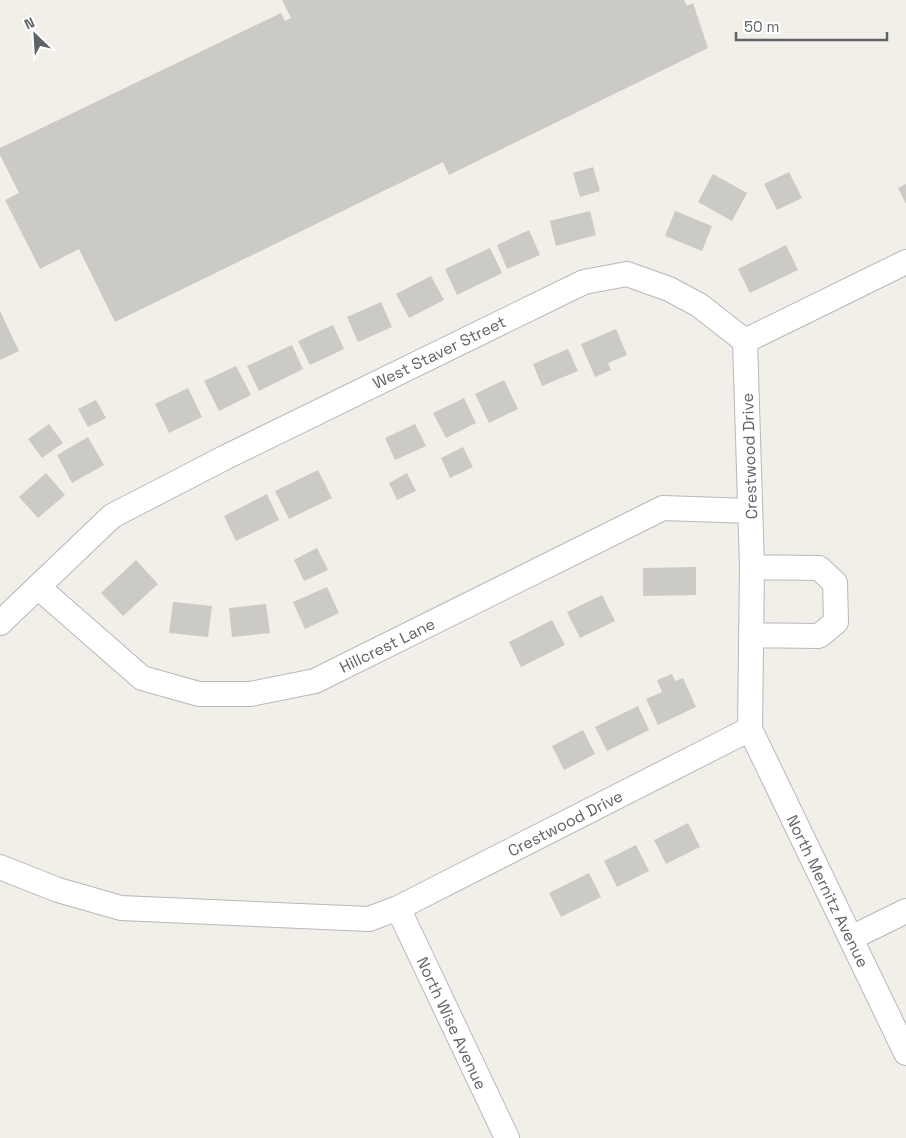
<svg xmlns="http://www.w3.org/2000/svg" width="906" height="1138" font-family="'Space Grotesk',sans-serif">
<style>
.building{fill:#cccac5}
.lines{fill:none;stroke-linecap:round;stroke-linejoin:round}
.street-casing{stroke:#b5b8bc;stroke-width:26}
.street{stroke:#fff;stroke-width:24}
.labels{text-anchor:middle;stroke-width:4;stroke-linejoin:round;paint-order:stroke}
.street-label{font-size:16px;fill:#5f6368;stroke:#fff}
</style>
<rect width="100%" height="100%" fill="#f1efe8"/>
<path class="building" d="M282,0H684L687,6L693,3L708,48L449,175L443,162L115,322L79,249L40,269L5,200L19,193L0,155V148L281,13L285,21L291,18Z
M593,167L600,191L580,197L573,173Z
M789,172L802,198L777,210L764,184Z
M713,174L747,193L732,221L698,202Z
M906,184V204L898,188Z
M590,211L596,235L556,246L550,221Z
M675,211L712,226L702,251L665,236Z
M529,230L540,255L507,269L497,245Z
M786,245L798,270L750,293L738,269Z
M490,248L502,273L457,295L445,269Z
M431,276L444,300L409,318L396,294Z
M381,302L392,327L358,342L347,317Z
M0,311L19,351L0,360Z
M333,325L344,349L310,365L298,341Z
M616,329L627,355L608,363L611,370L595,377L581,344Z
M292,345L303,369L259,391L247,366Z
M568,349L578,371L542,386L533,364Z
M236,366L251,395L219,411L204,381Z
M504,380L518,409L489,423L475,394Z
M188,388L202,417L169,433L155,404Z
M464,398L476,423L446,438L433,413Z
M96,400L106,418L88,427L78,409Z
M49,424L63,443L42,458L28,439Z
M415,424L426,446L395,460L385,438Z
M88,437L104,465L72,483L57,455Z
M463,447L473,467L450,478L441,458Z
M318,470L332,498L289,519L275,491Z
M46,473L65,495L38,518L19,497Z
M407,473L416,491L397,500L389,483Z
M267,494L279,520L236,541L224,516Z
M317,548L328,570L304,581L294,560Z
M136,560L158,584L123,616L101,593Z
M696,567V595L643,596V568Z
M327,587L339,613L305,629L293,602Z
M602,595L615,621L580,638L567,612Z
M173,602L212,606L208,637L169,633Z
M266,604L270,633L232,637L229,608Z
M552,620L565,645L521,667L509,642Z
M672,674L675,681L683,678L696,707L658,725L646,699L662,692L657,680Z
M638,706L649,730L607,751L595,727Z
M583,730L595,754L564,770L552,746Z
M688,823L700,847L666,864L654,840Z
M636,845L649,871L617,887L604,861Z
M589,873L601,897L561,917L549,893Z"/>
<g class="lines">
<g class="street-casing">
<path id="street" d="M38,587L142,678L199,694H250L315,681L663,508L750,511
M0,623L112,516L226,457L584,282L627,274L669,289L699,305L745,341L906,262
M751,635L819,636L836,622L835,583L819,568L752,567
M750,729L906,1053
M0,867L58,890L121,908L369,919L398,908L750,729L752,567L745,341
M398,908L507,1138
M851,938L906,911"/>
</g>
<use href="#street" class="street"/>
</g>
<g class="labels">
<g class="street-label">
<text transform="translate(439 352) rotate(-26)" y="6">West Staver Street</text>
<text transform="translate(749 456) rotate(-92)" y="6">Crestwood Drive</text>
<text transform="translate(387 645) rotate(-26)" y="6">Hillcrest Lane</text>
<text transform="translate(565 823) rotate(-27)" y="6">Crestwood Drive</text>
<text transform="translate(828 891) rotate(64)" y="6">North Mernitz Avenue</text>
<text transform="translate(452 1023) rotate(65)" y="6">North Wise Avenue</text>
</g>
</g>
<g transform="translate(35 35) rotate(335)" stroke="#ffffff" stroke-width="4" paint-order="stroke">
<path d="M0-4L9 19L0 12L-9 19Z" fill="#5f6368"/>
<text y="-8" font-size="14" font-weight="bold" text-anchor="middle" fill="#5f6368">N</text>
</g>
<path d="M736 32v8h151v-8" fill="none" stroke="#5f6368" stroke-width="2.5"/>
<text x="744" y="32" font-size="15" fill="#5f6368" stroke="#ffffff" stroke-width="4" paint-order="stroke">50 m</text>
</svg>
